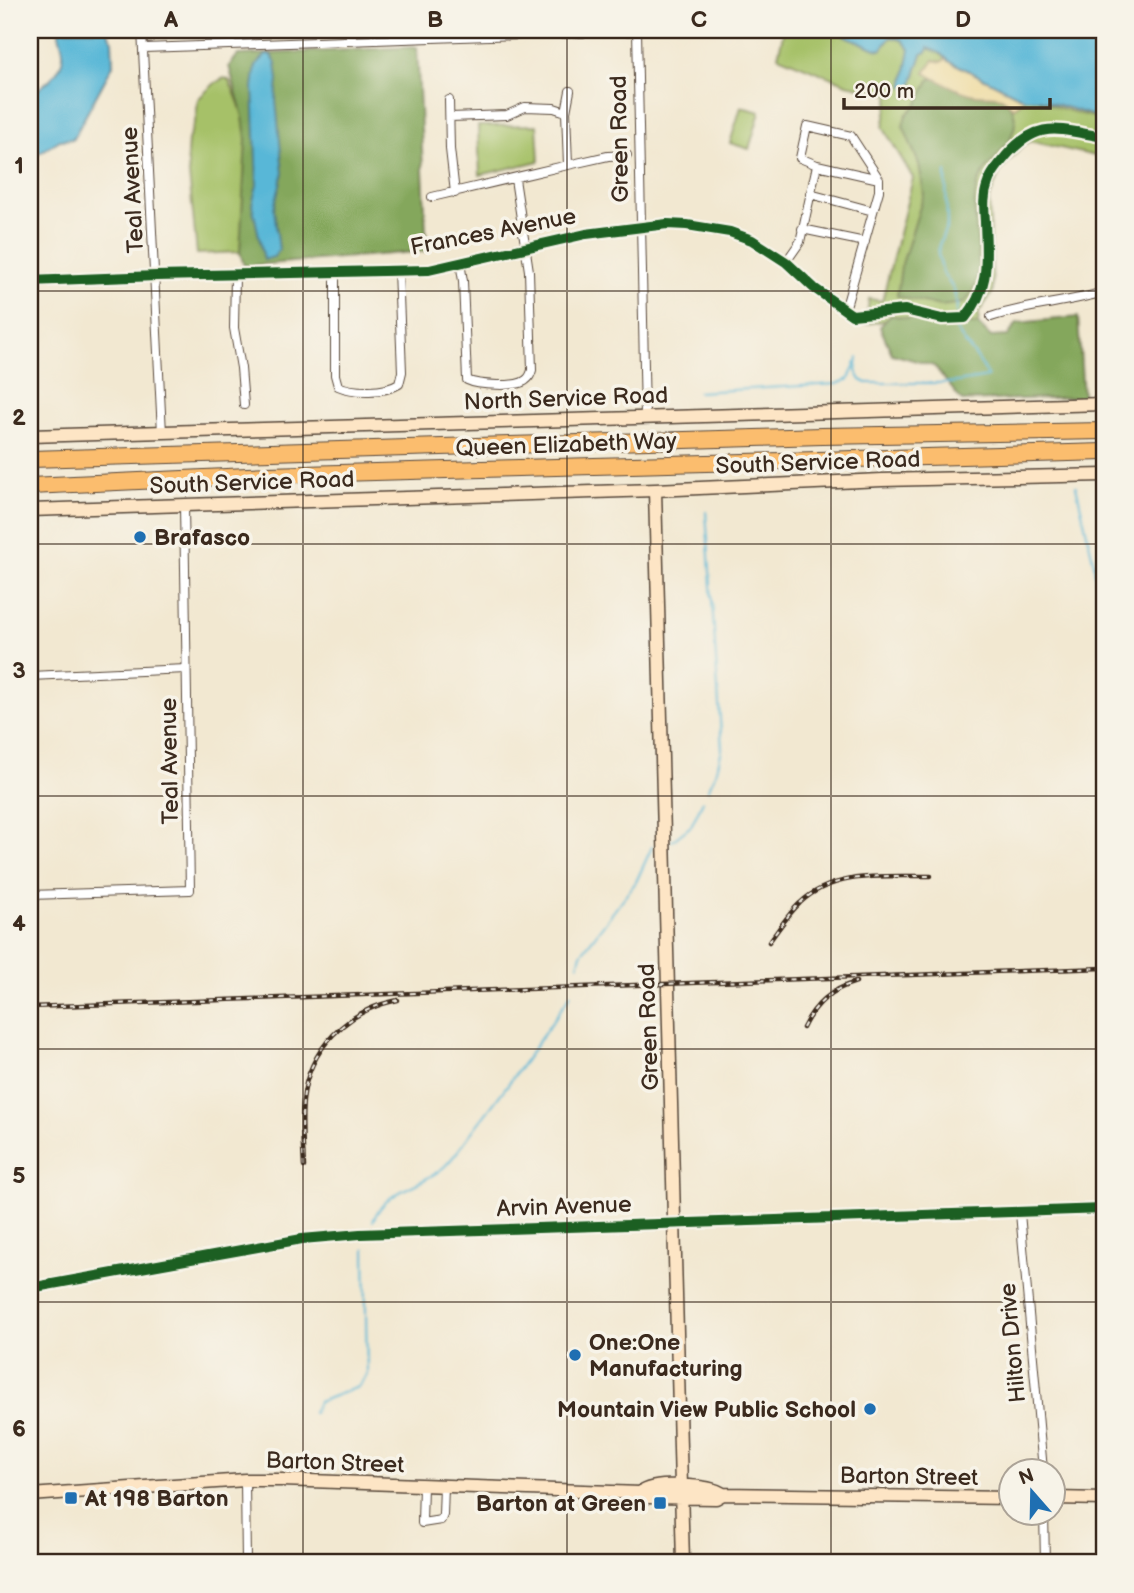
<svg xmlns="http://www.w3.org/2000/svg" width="1134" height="1593" font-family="'Balsamiq Sans',sans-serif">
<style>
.green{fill:#a6c167;stroke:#707642;stroke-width:2}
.forest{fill:#84a75c;stroke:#60683d;stroke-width:2}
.sand{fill:#eeda9e;stroke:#94825e;stroke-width:2}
.water{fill:#59b7d7;stroke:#4a707a;stroke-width:2}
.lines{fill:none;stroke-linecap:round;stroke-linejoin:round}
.stream{stroke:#59b7d7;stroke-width:2}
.street-casing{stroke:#564639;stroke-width:10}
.secondary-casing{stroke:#564639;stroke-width:15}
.highway-casing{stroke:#564639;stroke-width:18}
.street{stroke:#fff;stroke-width:8}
.secondary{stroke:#fde5c5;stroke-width:12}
.highway{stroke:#fbbd6e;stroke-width:16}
.rail-casing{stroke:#3b2a1e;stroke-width:4.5}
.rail{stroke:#f7f3e8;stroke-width:2;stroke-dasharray:5;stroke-linecap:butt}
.cycleway-casing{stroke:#f7f3e8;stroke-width:15}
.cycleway{stroke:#1b5e20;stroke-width:10}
.grid{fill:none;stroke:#3b2a1e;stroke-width:2;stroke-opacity:0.55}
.poi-dot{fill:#1f6fb2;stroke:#f7f3e8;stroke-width:2.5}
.labels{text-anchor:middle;stroke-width:7;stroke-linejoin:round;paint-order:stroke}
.street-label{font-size:23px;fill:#3b2a1e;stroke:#f7f3e8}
.poi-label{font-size:23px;font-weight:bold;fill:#3b2a1e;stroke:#f7f3e8;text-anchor:start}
.neatline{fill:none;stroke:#3b2a1e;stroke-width:2.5}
.grid-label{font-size:23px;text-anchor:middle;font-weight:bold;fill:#3b2a1e}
</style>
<rect width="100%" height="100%" fill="#f7f3e8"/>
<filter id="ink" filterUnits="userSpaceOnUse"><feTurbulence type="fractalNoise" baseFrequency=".0143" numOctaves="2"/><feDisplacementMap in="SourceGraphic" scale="14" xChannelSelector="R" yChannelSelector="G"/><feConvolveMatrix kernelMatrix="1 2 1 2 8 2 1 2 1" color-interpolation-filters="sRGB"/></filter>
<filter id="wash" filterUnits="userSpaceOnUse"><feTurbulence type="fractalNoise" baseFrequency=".00686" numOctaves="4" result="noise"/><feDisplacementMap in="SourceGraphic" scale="28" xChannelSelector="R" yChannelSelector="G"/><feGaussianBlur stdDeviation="1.57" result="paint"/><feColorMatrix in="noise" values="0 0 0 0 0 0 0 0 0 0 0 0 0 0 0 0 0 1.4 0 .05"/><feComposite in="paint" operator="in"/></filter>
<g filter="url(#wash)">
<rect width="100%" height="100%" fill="#f2e8d1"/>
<path class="green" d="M784,30H832L876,49L881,50L891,37L902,40L911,49L903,87H911L922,54L928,48C940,50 945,60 956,64C1003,84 1053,111 1104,119V158L1030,141L1022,146L1000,172L989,200L993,292L979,312L977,338L889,320L866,324L869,299L882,301L913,178L883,127L890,94L847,84L778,56Z
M224,78L229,80C234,92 240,104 243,116C253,153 243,213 240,252L197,254L187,155L188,140L196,118L198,99L215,83Z
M741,107L760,112L749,149L730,143Z
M537,125L539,161L480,175L478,126Z"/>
<path class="forest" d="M417,47L427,251L244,266L240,252L246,139L243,117L229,66L238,55Z
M934,78C943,80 949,86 958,89C974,96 1002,89 1011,106C1029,140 982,160 976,190C969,226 993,275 964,303L940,306L897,296L901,267L924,194L919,164L903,126L906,115L918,103L929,80Z
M890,315L935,323L978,324L991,337L1008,336L1017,323L1078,317L1083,397L962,401L934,366L892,354L880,327Z"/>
<path class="sand" d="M946,58L949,61L1025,99L1015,107H1012C998,90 988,98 971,94C956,90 939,81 925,73L934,60L942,62Z"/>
<path class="water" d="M59,30H107L112,41L113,65L73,139L60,140L30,159V95C43,86 65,71 63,52C63,44 58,38 59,30Z
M832,30H1104V119L1039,99H1025L949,61L942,54L928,48L927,52L922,54L911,87H903L910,49L902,40L891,37L881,50L876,49Z
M266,55H271L276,63L278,80L276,100L283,173L274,208L279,250L274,257L264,260L252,204L257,185L253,87L256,65Z"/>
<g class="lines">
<path class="stream" d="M946,172L947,226L939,245L938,254L943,273L954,290L957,306L956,314
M858,358L856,371L861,380L867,383H951L988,377C981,359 966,347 956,329
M697,392L837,384L849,379L856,362
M1076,486L1094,564L1104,676
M706,512L722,749L717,769L708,790
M672,841L691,826L703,801
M578,965L581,954L636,882L652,847
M373,1221C386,1188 420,1188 444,1167C456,1156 466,1139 477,1125C510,1083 541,1039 571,994
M313,1413L318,1402L358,1387L367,1375L365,1249"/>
</g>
</g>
<g filter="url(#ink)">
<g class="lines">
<g class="street-casing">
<path id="street" d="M142,30L162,433
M637,30L645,416
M144,48L637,31
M449,100L450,149L455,193
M450,117L507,115L525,107L554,108L566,112
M568,165L566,112L570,91
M817,165L879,179
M810,194L873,211
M432,197L568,165L608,156L627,155
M802,229L865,242
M460,262L463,281L467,380C477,385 517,388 526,380C529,378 531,374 532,370L529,271L515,179
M786,262L800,242L817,165L800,158L807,126L851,136L879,179V191L845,310
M335,273V375L338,386C354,393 385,393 399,384L402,372L398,270
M235,275L234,328L241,368L244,405
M30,281L156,276L429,270L586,234L667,224L687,225L730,232L752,240L786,262L814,288L852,315
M991,317C1026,305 1067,303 1104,292
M30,676L186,669
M30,895L190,890L184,505
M1020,1213L1043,1470
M30,1288L302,1239L360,1234L1104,1209
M245,1480L246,1563
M423,1485L422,1523L441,1520L443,1515L444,1486
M1044,1512L1045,1563"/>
</g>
<g class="secondary-casing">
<path id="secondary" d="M30,436L1104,404
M655,490L683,1563
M30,510L655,490L882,480L1104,475
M640,1493C653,1482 709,1484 723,1494L1012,1498
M30,1495L245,1480H282L640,1493L648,1497L716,1498L723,1494
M1054,1498L1104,1499"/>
</g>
<g class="highway-casing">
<path id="highway" d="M30,459L822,436L1104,431
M30,486L268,475L1104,452"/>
</g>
<use href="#street" class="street"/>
<use href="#secondary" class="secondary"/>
<use href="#highway" class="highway"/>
<g class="rail-casing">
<path id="rail" d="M769,942C779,929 788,914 800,903C834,870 888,877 931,876
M30,1007L1104,968
M803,1028C814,1005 832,989 856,982
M304,1167C303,1145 301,1123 303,1101C308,1049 347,1010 398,1000"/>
</g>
<use href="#rail" class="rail"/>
<g class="cycleway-casing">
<path id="cycleway" d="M30,281L156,276L429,270L586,234L667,224L687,225L730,232L752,240L786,262L814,288L852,315L905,310L942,319L965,318C991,287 986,259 985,221C984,208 983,196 988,183C991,173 999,165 1006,156C1039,118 1059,130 1104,137
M30,1288L302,1239L360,1234L1104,1209"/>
</g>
<use href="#cycleway" class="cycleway"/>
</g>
</g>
<path class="grid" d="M303,30V1563M567,30V1563M831,30V1563M30,291H1104M30,544H1104M30,796H1104M30,1049H1104M30,1302H1104"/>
<g class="poi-dot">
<circle cx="140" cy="537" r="7"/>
<circle cx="575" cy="1355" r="7"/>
<circle cx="870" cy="1409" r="7"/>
<rect x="64" y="1491" width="14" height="14" rx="3.5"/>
<rect x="653" y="1496" width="14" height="14" rx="3.5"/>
</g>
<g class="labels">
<g class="street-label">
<text transform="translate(619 139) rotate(-91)" y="8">Green Road</text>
<text transform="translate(132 190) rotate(-93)" y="8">Teal Avenue</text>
<text transform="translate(493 231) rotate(-11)" y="8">Frances Avenue</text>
<text transform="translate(566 398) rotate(-2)" y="8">North Service Road</text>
<text transform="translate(566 444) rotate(-2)" y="8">Queen Elizabeth Way</text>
<text transform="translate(818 462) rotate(-2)" y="8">South Service Road</text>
<text transform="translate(252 482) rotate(-2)" y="8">South Service Road</text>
<text transform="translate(169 761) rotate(-91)" y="8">Teal Avenue</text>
<text transform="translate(648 1027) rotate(-92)" y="8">Green Road</text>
<text transform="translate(564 1206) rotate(-2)" y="8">Arvin Avenue</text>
<text transform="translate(1012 1343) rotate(-95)" y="8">Hilton Drive</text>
<text transform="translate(335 1462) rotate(2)" y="8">Barton Street</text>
<text transform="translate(909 1476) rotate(1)" y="8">Barton Street</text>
</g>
<g class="poi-label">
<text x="154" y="545">Brafasco</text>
<text x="589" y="1350">One:One<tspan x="589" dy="26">Manufacturing</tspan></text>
<text x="856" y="1417" text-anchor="end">Mountain View Public School</text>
<text x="85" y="1506">At 198 Barton</text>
<text x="646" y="1511" text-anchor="end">Barton at Green</text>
</g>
</g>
<rect width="1134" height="1593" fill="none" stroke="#f7f3e8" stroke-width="77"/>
<g transform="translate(1032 1492) rotate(340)"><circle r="33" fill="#f7f3e8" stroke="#aca397" stroke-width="2"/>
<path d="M0-5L12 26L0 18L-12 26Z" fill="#1f6fb2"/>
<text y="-10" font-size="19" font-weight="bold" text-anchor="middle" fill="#3b2a1e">N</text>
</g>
<path d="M844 98v10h206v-10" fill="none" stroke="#3b2a1e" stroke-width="3.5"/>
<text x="854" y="98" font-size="21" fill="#3b2a1e" stroke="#f7f3e8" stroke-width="5" paint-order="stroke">200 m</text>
<rect x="38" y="38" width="1058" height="1516" class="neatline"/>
<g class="grid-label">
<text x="171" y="27">A</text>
<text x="435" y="27">B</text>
<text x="699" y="27">C</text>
<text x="963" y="27">D</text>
<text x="19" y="173">1</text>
<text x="19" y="425">2</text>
<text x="19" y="678">3</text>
<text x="19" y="931">4</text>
<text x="19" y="1183">5</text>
<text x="19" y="1436">6</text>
</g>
</svg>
